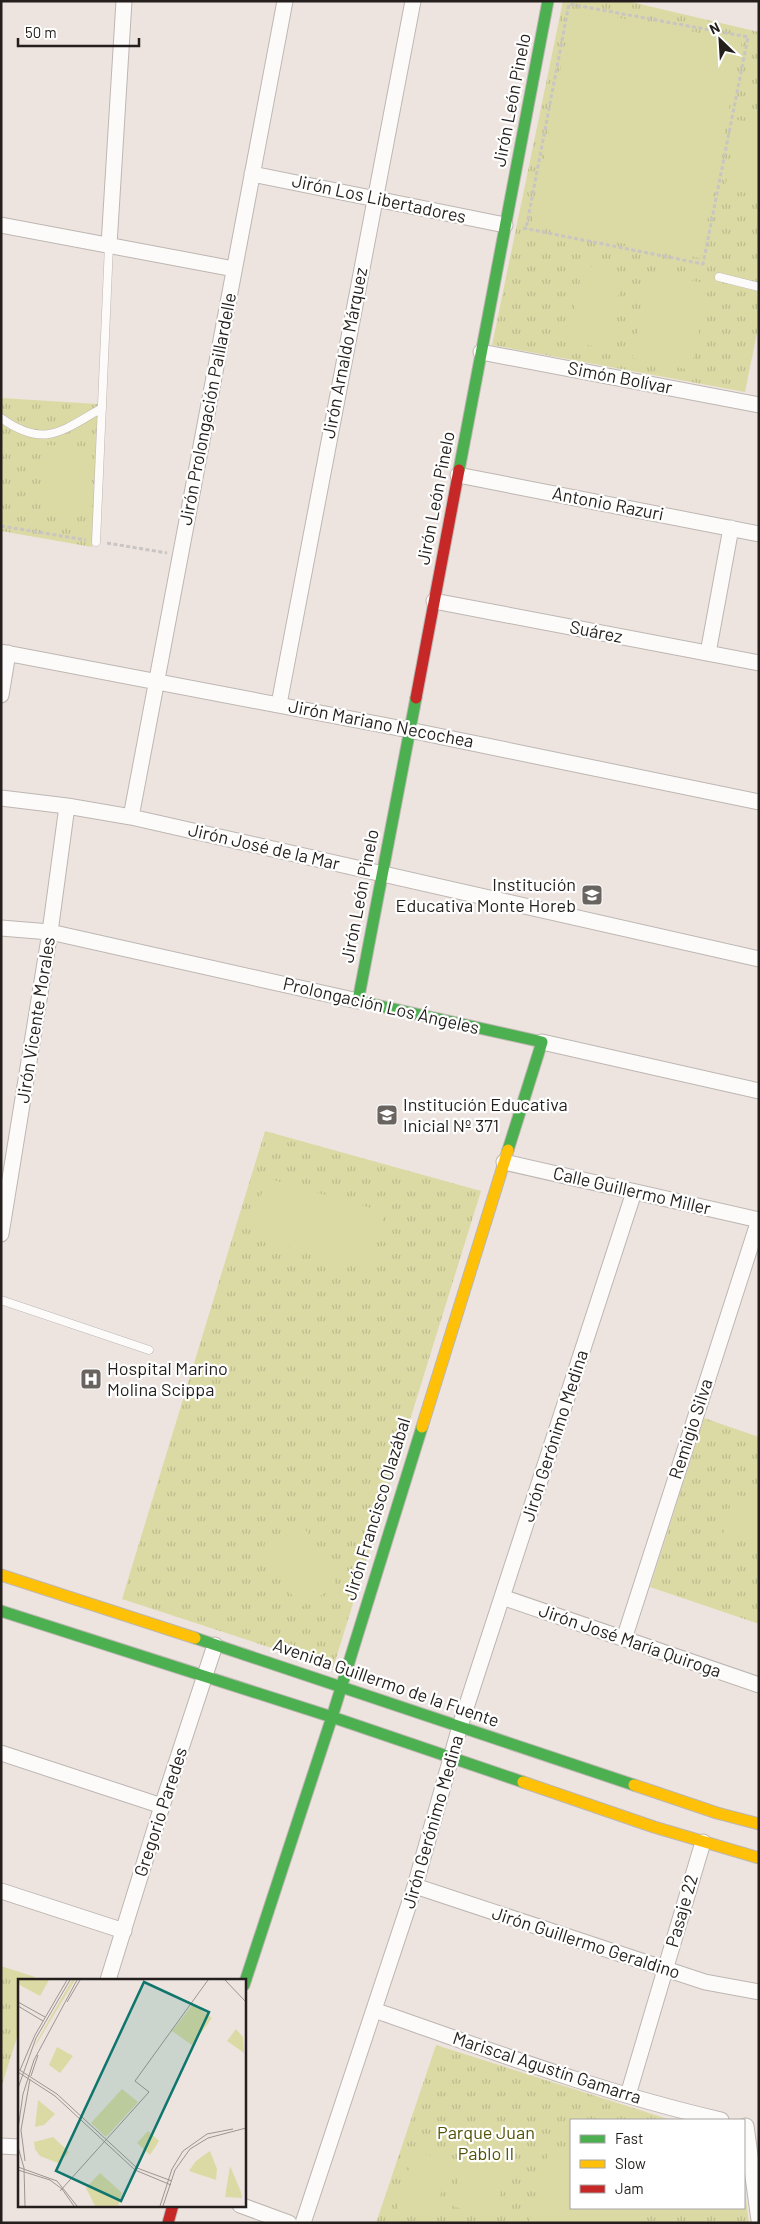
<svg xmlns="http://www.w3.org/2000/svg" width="760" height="2224" font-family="Barlow,sans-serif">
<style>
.grass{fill:url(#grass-tufts)}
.garden{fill:#dbdaa4}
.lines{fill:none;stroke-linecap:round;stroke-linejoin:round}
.lane-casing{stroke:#bdb6b2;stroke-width:9}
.street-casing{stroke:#bdb6b2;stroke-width:17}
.fast-casing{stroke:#bdb6b2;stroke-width:13}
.slow-casing{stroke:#bdb6b2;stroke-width:13}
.jam-casing{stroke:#bdb6b2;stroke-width:13}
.path{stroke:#c8c5c3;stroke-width:3;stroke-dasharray:4 2.5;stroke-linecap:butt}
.lane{stroke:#fcfbfa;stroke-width:8}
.street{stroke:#fcfbfa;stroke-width:15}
.fast{stroke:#4caf50;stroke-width:11}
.slow{stroke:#ffc107;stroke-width:11}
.jam{stroke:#c62828;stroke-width:11}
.labels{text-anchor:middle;stroke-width:4.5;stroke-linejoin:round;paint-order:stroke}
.street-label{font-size:18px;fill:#241f1c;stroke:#fff}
.poi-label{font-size:18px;fill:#241f1c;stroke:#fff;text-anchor:start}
.park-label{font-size:18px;fill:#525306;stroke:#fff}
.inset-road{fill:none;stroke:#9d9591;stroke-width:1}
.view{fill:#0f766e;fill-opacity:0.15;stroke:#0f766e;stroke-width:2.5}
.inset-edge{fill:none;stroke:#241f1c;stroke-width:2.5}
</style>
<defs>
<pattern id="grass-tufts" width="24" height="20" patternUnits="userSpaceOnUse" patternTransform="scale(1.25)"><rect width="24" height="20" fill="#dbdaa4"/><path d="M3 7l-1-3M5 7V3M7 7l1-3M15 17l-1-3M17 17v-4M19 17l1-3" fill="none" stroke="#bcbb8d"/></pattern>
</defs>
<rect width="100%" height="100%" fill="#ede4df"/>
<path class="grass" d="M563,1H627L759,32V323L745,392L492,345Z
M1,398L98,404L92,547L1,531Z
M265,1131L481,1191L333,1668L122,1599Z
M704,1418L759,1437V1624L650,1587Z
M1,1966L35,1977L34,1980H19V2031L1,2088Z
M436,2045L671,2120H571V2208H744V2183L749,2223H376Z"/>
<path class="garden" d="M572,9L742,41L700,258L531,226Z
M737,120L759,123V195L725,189Z
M583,265L623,273L608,349L568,341Z
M649,272L709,284L691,370L632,358Z
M48,445L92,447L88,513L43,508Z
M266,1178L385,1212L368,1269L250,1235Z
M733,1494L759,1500V1542L723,1534Z
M302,1523L337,1586L299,1608L264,1544Z
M473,2127L515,2138L494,2217L452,2206Z
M550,2146L571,2152V2208H637L633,2223H529Z
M414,2151L451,2161L433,2219L397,2209Z"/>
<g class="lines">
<g class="lane-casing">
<path id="lane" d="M719,277L759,287
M1,418C44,449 62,431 102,408
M96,542L109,245
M1,1300L149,1350"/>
</g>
<g class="street-casing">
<path id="street" d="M252,174L505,225
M1,225L234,269
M109,245L124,1
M481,352L759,405
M458,475L759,534
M434,601L759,663
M1,652L409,730L759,802
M708,653L731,528
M1,695L8,653
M279,704L413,1
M1,798L67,806L131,817L759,959
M131,817L285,1
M1,928L50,932L358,1001
M542,1042L759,1091
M504,1162L759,1220
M1,1234L50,932L67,806
M502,1597L759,1685
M624,1639L759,1220
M1,1753L162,1806
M415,1886L705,1982L759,1992
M1,1891L124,1931
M108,1980L162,1806L215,1645
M374,2010C489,2050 603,2093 721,2120
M628,2095L703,1842
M746,2126L759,2220
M1,2146L19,2147
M240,2205L289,2223
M303,2223L415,1886L460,1726L634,1192"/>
</g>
<g class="fast-casing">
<path id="fast" d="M459,470L548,1
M416,698L358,1001L542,1042L508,1150
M1,1611L332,1717L523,1782
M195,1638L634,1785
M244,1985L332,1717L422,1427"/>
</g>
<g class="slow-casing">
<path id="slow" d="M422,1427L508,1150
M1,1575L195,1638
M523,1782L654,1827L759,1858
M634,1785L717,1813L759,1824"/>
</g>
<g class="jam-casing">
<path id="jam" d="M416,698L459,470
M168,2223L173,2205"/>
</g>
<path class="path" d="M523,228L703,264L748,37L569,4L526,229
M1,526L86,540
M107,543L167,553"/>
<use href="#lane" class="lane"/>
<use href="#street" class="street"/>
<use href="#fast" class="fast"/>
<use href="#slow" class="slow"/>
<use href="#jam" class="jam"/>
</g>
<defs>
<g id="school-square" transform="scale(1.125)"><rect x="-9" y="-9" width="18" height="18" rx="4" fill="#6a6460" stroke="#fff"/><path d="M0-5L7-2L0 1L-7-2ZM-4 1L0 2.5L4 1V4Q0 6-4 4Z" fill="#fff"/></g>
<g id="hospital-square" transform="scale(1.125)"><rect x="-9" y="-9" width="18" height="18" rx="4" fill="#6a6460" stroke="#fff"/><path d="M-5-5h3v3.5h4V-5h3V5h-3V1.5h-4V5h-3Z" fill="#fff"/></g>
</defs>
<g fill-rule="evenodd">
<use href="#school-square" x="592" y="895"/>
<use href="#school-square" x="387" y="1115"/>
<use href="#hospital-square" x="91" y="1379"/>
</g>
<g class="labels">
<g class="street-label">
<text transform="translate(512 100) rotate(-79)" y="6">Jirón León Pinelo</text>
<text transform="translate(379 199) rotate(12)" y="6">Jirón Los Libertadores</text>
<text transform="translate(345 353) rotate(-79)" y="6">Jirón Arnaldo Márquez</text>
<text transform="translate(620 378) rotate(11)" y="6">Simón Bolívar</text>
<text transform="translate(208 409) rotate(-79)" y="6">Jirón Prolongación Paillardelle</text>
<text transform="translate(436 498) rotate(-79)" y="6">Jirón León Pinelo</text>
<text transform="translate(608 504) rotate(11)" y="6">Antonio Razuri</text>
<text transform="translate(596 632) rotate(11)" y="6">Suárez</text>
<text transform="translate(381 724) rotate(11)" y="6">Jirón Mariano Necochea</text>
<text transform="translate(264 847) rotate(13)" y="6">Jirón José de la Mar</text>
<text transform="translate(360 896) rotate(-79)" y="6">Jirón León Pinelo</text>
<text transform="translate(381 1006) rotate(13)" y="6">Prolongación Los Ángeles</text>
<text transform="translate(36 1020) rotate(-81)" y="6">Jirón Vicente Morales</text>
<text transform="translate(632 1191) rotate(13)" y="6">Calle Guillermo Miller</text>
<text transform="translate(691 1429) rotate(-72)" y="6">Remigio Silva</text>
<text transform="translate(555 1436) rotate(-72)" y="6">Jirón Gerónimo Medina</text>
<text transform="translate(377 1509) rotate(-73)" y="6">Jirón Francisco Olazábal</text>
<text transform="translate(630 1641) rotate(19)" y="6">Jirón José María Quiroga</text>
<text transform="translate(386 1683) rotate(19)" y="6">Avenida Guillermo de la Fuente</text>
<text transform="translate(161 1812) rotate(-72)" y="6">Gregorio Paredes</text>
<text transform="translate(433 1822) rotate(-74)" y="6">Jirón Gerónimo Medina</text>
<text transform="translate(682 1911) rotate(-74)" y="6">Pasaje 22</text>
<text transform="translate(586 1943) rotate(18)" y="6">Jirón Guillermo Geraldino</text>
<text transform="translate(547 2068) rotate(18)" y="6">Mariscal Agustín Gamarra</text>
</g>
<g class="poi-label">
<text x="576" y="891" text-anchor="end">Institución<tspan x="576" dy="21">Educativa Monte Horeb</tspan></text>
<text x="403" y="1111">Institución Educativa<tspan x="403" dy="21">Inicial Nº 371</tspan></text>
<text x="107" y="1375">Hospital Marino<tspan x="107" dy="21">Molina Scippa</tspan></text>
</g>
<g class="park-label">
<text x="486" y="2139">Parque Juan<tspan x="486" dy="21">Pablo II</tspan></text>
</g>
</g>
<g transform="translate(18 1979)">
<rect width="228" height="228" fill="#ede4df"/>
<path d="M0,1H31L22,17L0,5ZM54,1H57L16,69L20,60ZM175,25L194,39L174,66L154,52ZM218,50L225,58L226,74L209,62ZM39,68L55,77L42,94L31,86ZM104,110L120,123L88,158L73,144ZM20,121L37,135L26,146L17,148ZM130,152L141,162L132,176L119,164ZM35,158L51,173L40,184L22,177L17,170L16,163ZM192,172L199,190L198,201L171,192L178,182ZM212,187L223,213L224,219L207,218ZM82,194L104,214L100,227H77L68,209Z" fill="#dbdaa4"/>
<path d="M175,27L188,36L176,53L162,43ZM88,207L95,213L85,226L77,220Z" fill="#dbdaa4"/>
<path class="inset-road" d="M207,1L228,23M0,23L27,38M49,23L62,1M0,27L25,42M0,90L39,115L119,189L154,202M2,91L17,56L49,1M0,93L37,117L117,191L153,206M13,97L20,76M0,109L18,59L52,1M0,150L5,115L16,81L59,1M0,168L6,189L7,227M7,182L3,151L12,100M0,188L39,202L59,227M0,191L32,201L44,210L56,227M42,212L131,113L117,102L190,1M142,227L154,190L165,172L189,155L215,150M145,227L157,191L172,170L190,159L228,149"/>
<path class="view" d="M126,3L191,33L103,222L38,192Z"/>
<rect width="228" height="228" class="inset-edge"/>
</g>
<rect width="760" height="2224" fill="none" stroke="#241f1c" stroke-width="5"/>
<rect x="570" y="2119" width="175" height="90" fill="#ffffff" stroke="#a7a5a4"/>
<rect x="580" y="2135" width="25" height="8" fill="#4caf50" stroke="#a7a5a4"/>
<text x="615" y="2144" font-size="15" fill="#241f1c">Fast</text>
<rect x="580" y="2160" width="25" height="8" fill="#ffc107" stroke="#a7a5a4"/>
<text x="615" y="2169" font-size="15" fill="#241f1c">Slow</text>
<rect x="580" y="2185" width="25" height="8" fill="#c62828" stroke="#a7a5a4"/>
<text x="615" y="2194" font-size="15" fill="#241f1c">Jam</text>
<g transform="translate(720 40) rotate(335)" stroke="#ffffff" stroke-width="4" paint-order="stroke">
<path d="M0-4L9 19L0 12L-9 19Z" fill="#241f1c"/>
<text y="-8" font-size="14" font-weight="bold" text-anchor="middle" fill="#241f1c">N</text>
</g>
<path d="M18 38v8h121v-8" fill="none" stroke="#241f1c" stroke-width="2.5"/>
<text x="25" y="38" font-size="15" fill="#241f1c" stroke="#ffffff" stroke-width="4" paint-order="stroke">50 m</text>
</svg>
